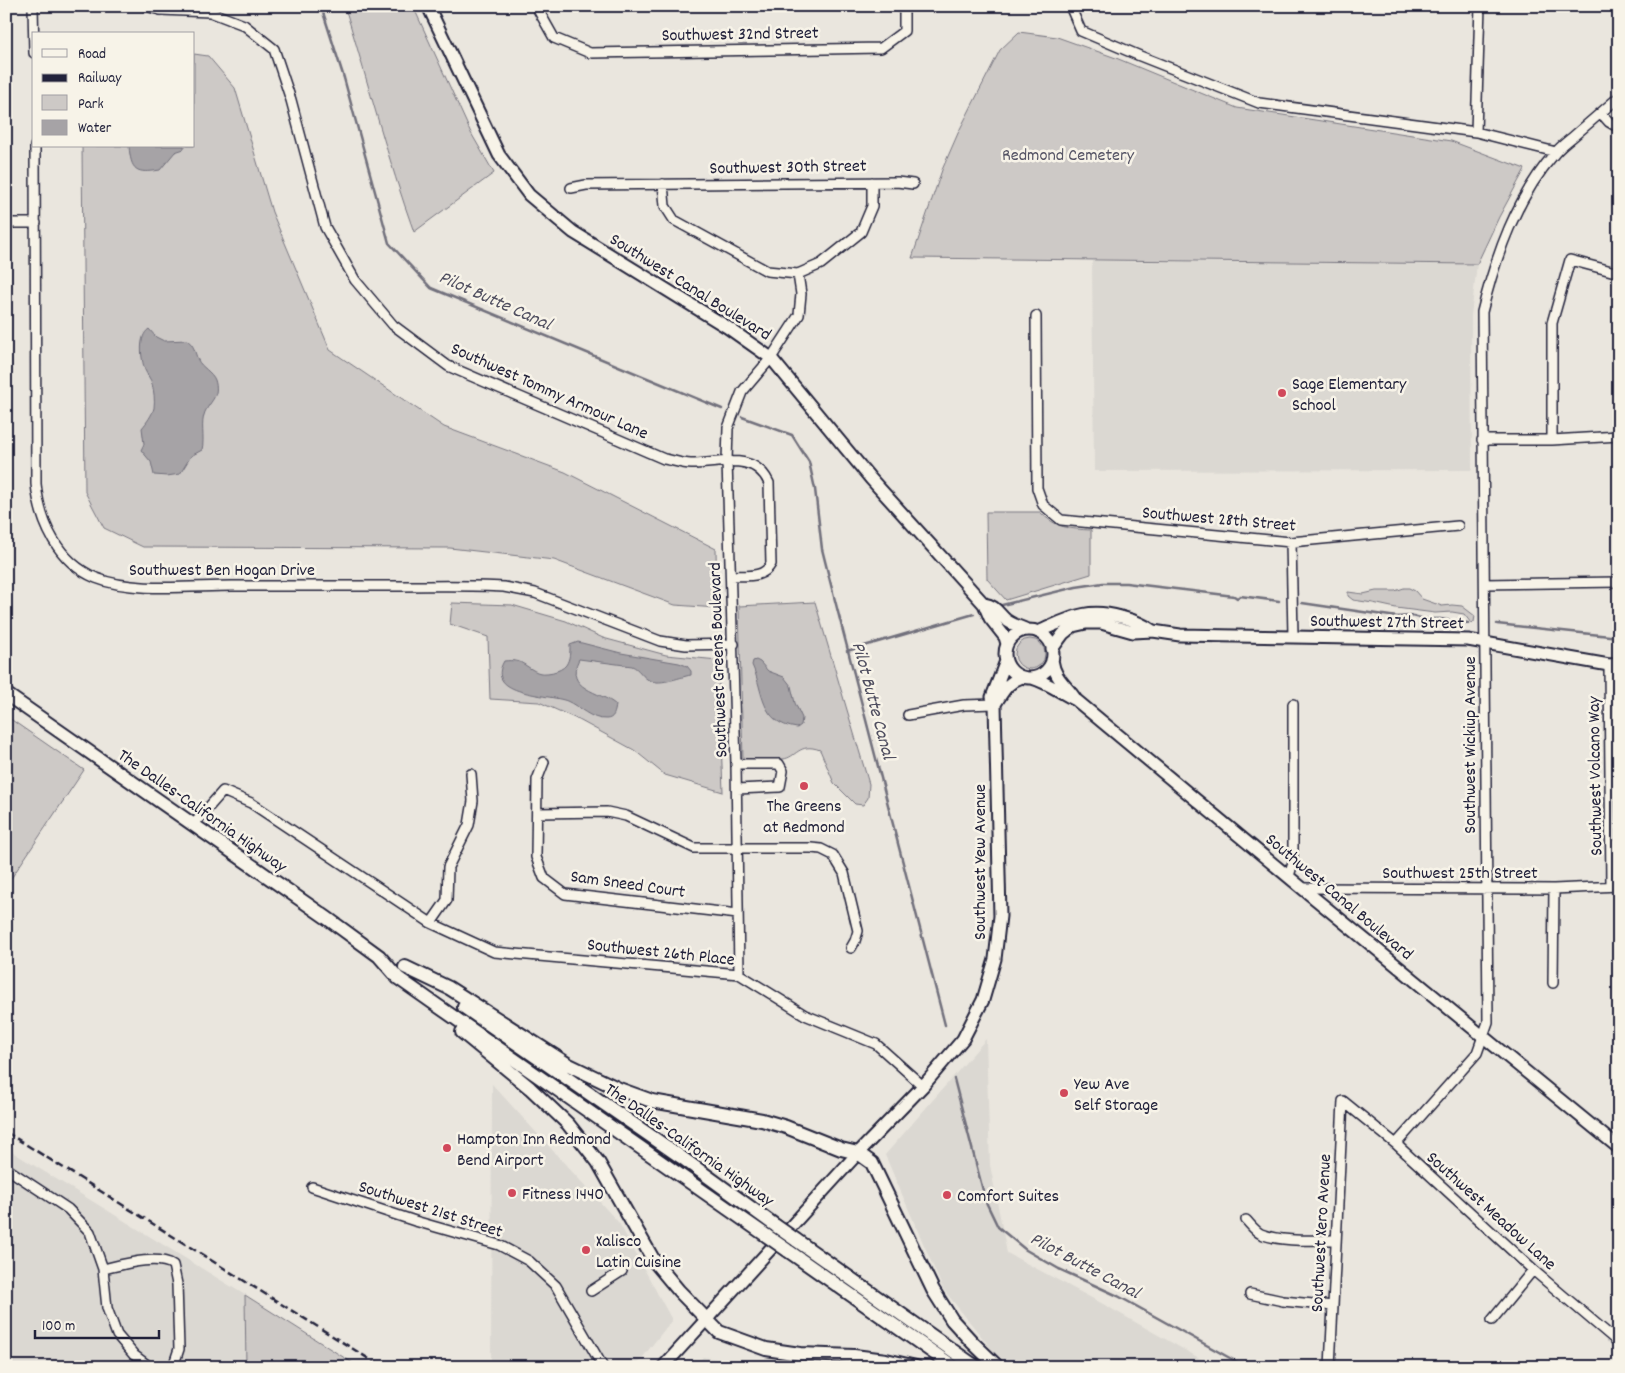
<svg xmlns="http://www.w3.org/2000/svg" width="1625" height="1373" font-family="Dekko,sans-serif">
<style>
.built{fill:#dbd8d2}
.green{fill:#cdc9c6;stroke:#787680}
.water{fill:#a6a3a6;stroke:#716f7b}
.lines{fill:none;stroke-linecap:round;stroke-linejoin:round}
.stream{stroke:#716f7b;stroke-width:2.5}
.minor-casing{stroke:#22223b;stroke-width:12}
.major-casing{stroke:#22223b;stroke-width:15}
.highway-casing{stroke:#22223b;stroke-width:16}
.minor{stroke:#f7f3e8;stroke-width:9}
.major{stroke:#f7f3e8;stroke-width:11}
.highway{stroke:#f7f3e8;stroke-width:12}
.rail{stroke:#22223b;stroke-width:2.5;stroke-dasharray:8 4;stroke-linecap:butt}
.highway-bridge-casing{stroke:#22223b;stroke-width:16;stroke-linecap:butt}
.highway-bridge{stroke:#f7f3e8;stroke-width:12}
.poi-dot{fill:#d1495b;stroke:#f7f3e8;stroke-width:2}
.labels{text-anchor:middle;stroke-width:5;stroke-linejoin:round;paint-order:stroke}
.street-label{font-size:18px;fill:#22223b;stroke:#f7f3e8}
.park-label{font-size:18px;fill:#555465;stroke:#f7f3e8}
.poi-label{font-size:18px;fill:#22223b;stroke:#f7f3e8;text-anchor:start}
.water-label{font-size:19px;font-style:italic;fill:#504f60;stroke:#f7f3e8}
</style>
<rect width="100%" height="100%" fill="#eae6de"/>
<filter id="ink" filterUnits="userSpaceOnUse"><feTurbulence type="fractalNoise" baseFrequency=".02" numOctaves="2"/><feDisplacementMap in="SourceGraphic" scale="10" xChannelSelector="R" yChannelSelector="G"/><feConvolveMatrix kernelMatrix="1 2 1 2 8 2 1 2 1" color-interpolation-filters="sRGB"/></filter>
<g filter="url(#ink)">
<path class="built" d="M1092,261L1477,264L1471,316L1472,470L1094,471Z
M986,1039L990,1165L1007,1253L1103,1304L1215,1367H1012L994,1352L943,1289L885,1155Z
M492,1084L619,1223L672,1320L635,1367H491Z
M6,1150H9L245,1295L246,1367H6Z
M703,1357L772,1367H693Z"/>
<path class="green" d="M340,6H413L471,133L494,173L414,232C388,160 369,86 347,14Z
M1019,32L1057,37L1116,58L1237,108L1451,141L1525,169L1499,217L1477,264L912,258L942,170L959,131L1000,50Z
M194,54L208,56L235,88L272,212L330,350L444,427L565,472L716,549L717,608L675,605L554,560L450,548L143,547L104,528L85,492L82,146H194Z
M986,512H1040C1056,528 1070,529 1091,530V574L1006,600L987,579Z
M1404,588H1409L1415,591L1422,599L1442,606L1452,605L1462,606L1475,616L1474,622L1471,623L1464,614L1452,612L1435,613L1396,608L1373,603L1353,600L1348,596V592L1363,594L1376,591H1395Z
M815,602L869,784L868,798L863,805L855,804L834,783L820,750C799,742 796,758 783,759C770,761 756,760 743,760L739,606Z
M452,603L512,605L566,621L603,638L666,655L718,660L723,792L665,775L634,750L579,720L539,702L490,699L488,637L450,624Z
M1015 654a15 15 0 1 1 30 0a15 15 0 1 1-30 0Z
M6,716L84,770L6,886Z
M245,1295L359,1367H246Z"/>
<path class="water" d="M129,146H184V149L175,152L160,170C136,174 131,171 129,146Z
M149,329L156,337L164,341L187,340C195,346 194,351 198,360C201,367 212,372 215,380C220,396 211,400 205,412C200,424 205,437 202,450L191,456L180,474L167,476L154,475L151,462L141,450L144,444L142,428C147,422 152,415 154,408C155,400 154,391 152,384C151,379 147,375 145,370C141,359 138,336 149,329Z
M578,642L621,653L679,663L687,666L691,671V675C679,677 658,687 647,679C641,675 639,669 632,666L579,659C563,690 601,691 616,705C615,712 614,719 606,719C591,720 579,706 567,701C549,694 484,696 504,661C523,659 522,665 537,672C544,675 561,672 566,665C570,659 570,652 570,645Z
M756,660L760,662L768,671L784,677L788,682L791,686L795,703L802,718L801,725L797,728C759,723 764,691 752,665L753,661Z"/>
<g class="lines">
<path class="stream" d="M321,6L344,78L389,243L431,288L722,409
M742,417L792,435L809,462L815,489L822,549L831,585L945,1025
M1302,603L1397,617L1413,616L1424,619H1440L1468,623
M1002,605L1076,587L1103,583H1126L1234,596L1237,598L1240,596L1279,601
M1497,624L1619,637
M847,651L974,614
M954,1079L986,1202L998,1227L1026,1250L1059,1269L1118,1296L1246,1367"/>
<g class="minor-casing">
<path id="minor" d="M33,6L34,53
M146,6L160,10L210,12L244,25L274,49L291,100L325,227L355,280L393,325L448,366L664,459C672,460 682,464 691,464C718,464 755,451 769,483L771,564C763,579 745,575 731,576
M536,6L554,38L590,53L881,48L904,31V6
M1070,6L1081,31L1140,56L1259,103L1476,132L1556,152
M1601,113L1609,122L1619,128
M1476,132L1480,6
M35,146L36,484C40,523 58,562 96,578C133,593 191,586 232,586C288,586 345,586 402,586C436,586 470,585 504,587L535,593L660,641L686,645L734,644
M663,184L665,206L674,220L767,271L798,274L821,264L861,232L872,206V182
M571,188L586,185L897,182L913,184
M6,223H36
M1036,316L1037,488L1043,505L1061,520L1291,542L1458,526
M1482,440H1552L1619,436
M1552,440V323L1570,260L1619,273
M1291,542L1293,636
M1485,584L1619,582
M1609,665L1611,886
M908,715L964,705L995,704
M544,762L537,780L536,857L544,878L565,894L738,914
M736,764H779L783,771L780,787L737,789
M537,813L607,812L626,816L694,848H811L821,849L833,855L844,873L858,931L855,941L851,948
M193,825L223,791L251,803L431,923L447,900L448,867L469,825L473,801L471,774
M1289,876L1293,863V704
M1302,888L1554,889L1619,886
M431,923L494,952L739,974L805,1015L876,1044L923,1086
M739,974L736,764L727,461L728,428L742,392L771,358L799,315L801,294L798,274
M1553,983L1554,889
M1343,1101L1396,1144L1533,1270L1619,1343
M1396,1144L1477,1053L1488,1022L1482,312C1496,255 1516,198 1555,153C1561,146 1568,141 1575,135C1590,122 1604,110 1619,97
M6,1168L68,1209L90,1232L103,1269L107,1308L117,1335L134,1355L150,1367
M312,1187L415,1221L499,1245L529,1261L556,1286L603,1367
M1246,1220C1250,1224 1255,1231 1261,1234C1281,1242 1313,1240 1336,1240
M103,1269C121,1265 157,1254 173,1265L177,1284L179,1349L173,1367
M591,1291L622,1271
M1250,1294L1283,1301L1333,1306
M1492,1320L1533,1270
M1330,1367L1343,1101"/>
</g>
<g class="major-casing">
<path id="major" d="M428,6L499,155L529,195L573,232L727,327L771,358L871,479L984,604L990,618L1005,637L1007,644
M984,604C996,606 997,612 1006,620C1013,625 1020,627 1028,630
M1005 654a24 24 0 1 1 48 0a24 24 0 1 1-48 0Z
M1038,632C1069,619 1085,607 1121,617C1133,620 1142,623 1153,631
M1052,649L1063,634L1073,626L1086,623H1101L1133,632L1153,631L1180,635L1468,640L1609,665L1619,664
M1052,660C1055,680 1066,684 1076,700L1302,888L1619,1148
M1032,678C1049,683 1061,693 1076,700
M995,704C1003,692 1007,682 1022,677
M663,1367L858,1153L923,1086L963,1039L983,1000L995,959L1000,916L995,704L992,697L1006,661"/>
</g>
<g class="highway-casing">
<path id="highway" d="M6,694L327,918L379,956L398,978L435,1004L767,1236
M405,967L449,988L569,1065L619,1089L652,1101L762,1120L786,1127L841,1149L858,1153L872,1163L933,1290L952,1320L973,1343L998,1367
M464,1007L681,1157L776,1226
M462,1032L530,1088L568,1124L598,1162L654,1261L679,1291L719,1332L766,1349L800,1354L854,1356L886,1360L916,1367
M796,1240L976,1367
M787,1250L954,1367"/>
</g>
<use href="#minor" class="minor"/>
<use href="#major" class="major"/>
<use href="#highway" class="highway"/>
<path class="rail" d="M6,1132L382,1367"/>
<g class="highway-bridge-casing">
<path id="highway-bridge" d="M776,1226L796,1240
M767,1236L787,1250"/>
</g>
<use href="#highway-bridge" class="highway-bridge"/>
</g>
</g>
<g class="poi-dot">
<circle cx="1282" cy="393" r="5"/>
<circle cx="804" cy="786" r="5"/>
<circle cx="1064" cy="1093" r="5"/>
<circle cx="447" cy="1148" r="5"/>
<circle cx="512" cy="1193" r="5"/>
<circle cx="947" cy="1195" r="5"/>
<circle cx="586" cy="1250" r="5"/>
</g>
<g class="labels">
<g class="street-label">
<text transform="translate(740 33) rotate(-1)" y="6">Southwest 32nd Street</text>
<text transform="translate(788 166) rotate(-1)" y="6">Southwest 30th Street</text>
<text transform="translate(691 286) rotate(32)" y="6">Southwest Canal Boulevard</text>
<text transform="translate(550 390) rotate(24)" y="6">Southwest Tommy Armour Lane</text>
<text transform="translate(1219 518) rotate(5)" y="6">Southwest 28th Street</text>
<text x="222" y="575">Southwest Ben Hogan Drive</text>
<text transform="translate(1387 621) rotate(1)" y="6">Southwest 27th Street</text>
<text transform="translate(717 660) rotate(-92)" y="6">Southwest Greens Boulevard</text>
<text transform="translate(1469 745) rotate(-90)" y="6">Southwest Wickiup Avenue</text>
<text transform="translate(1594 776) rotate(-91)" y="6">Southwest Volcano Way</text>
<text transform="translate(203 810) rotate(35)" y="6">The Dalles-California Highway</text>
<text transform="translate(979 862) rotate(-90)" y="6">Southwest Yew Avenue</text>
<text x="1460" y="878">Southwest 25th Street</text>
<text transform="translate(628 883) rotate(8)" y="6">Sam Sneed Court</text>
<text transform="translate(1340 896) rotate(40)" y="6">Southwest Canal Boulevard</text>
<text transform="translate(661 951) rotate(6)" y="6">Southwest 26th Place</text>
<text transform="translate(690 1144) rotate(35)" y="6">The Dalles-California Highway</text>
<text transform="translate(431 1208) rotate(18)" y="6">Southwest 21st Street</text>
<text transform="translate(1492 1210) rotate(42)" y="6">Southwest Meadow Lane</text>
<text transform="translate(1320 1233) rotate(-87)" y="6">Southwest Xero Avenue</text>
</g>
<g class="park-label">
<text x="1068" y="160">Redmond Cemetery</text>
</g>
<g class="poi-label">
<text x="1292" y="389">Sage Elementary<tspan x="1292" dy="21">School</tspan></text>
<text x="804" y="811" text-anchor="middle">The Greens<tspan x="804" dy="21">at Redmond</tspan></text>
<text x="1074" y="1089">Yew Ave<tspan x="1074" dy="21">Self Storage</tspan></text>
<text x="457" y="1144">Hampton Inn Redmond<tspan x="457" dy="21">Bend Airport</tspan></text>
<text x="522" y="1199">Fitness 1440</text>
<text x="957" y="1201">Comfort Suites</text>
<text x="596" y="1246">Xalisco<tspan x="596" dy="21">Latin Cuisine</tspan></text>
</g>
<g class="water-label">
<text transform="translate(496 299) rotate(24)" y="7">Pilot Butte Canal</text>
<text transform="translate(875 700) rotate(75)" y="7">Pilot Butte Canal</text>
<text transform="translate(1086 1264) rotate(28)" y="7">Pilot Butte Canal</text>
</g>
</g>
<rect width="1625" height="1373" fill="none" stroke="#f7f3e8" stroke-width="25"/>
<rect x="12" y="12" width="1600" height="1348" fill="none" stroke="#22223b" stroke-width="2" filter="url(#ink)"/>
<rect x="32" y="32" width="162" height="115" fill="#f7f3e8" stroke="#a29fa3"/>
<rect x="42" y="49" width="25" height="8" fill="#f7f3e8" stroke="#a29fa3"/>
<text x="78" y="58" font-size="15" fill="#22223b">Road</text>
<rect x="42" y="74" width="25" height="8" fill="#22223b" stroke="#a29fa3"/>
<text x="78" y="82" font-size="15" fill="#22223b">Railway</text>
<rect x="42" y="95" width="25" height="15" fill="#cdc9c6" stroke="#a29fa3"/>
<text x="78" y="108" font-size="15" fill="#22223b">Park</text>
<rect x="42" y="120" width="25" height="15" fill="#a6a3a6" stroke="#a29fa3"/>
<text x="78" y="132" font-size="15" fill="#22223b">Water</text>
<path d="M35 1330v8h124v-8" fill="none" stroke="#22223b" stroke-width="2.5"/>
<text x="42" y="1330" font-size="15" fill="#22223b" stroke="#f7f3e8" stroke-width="4" paint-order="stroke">100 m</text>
</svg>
